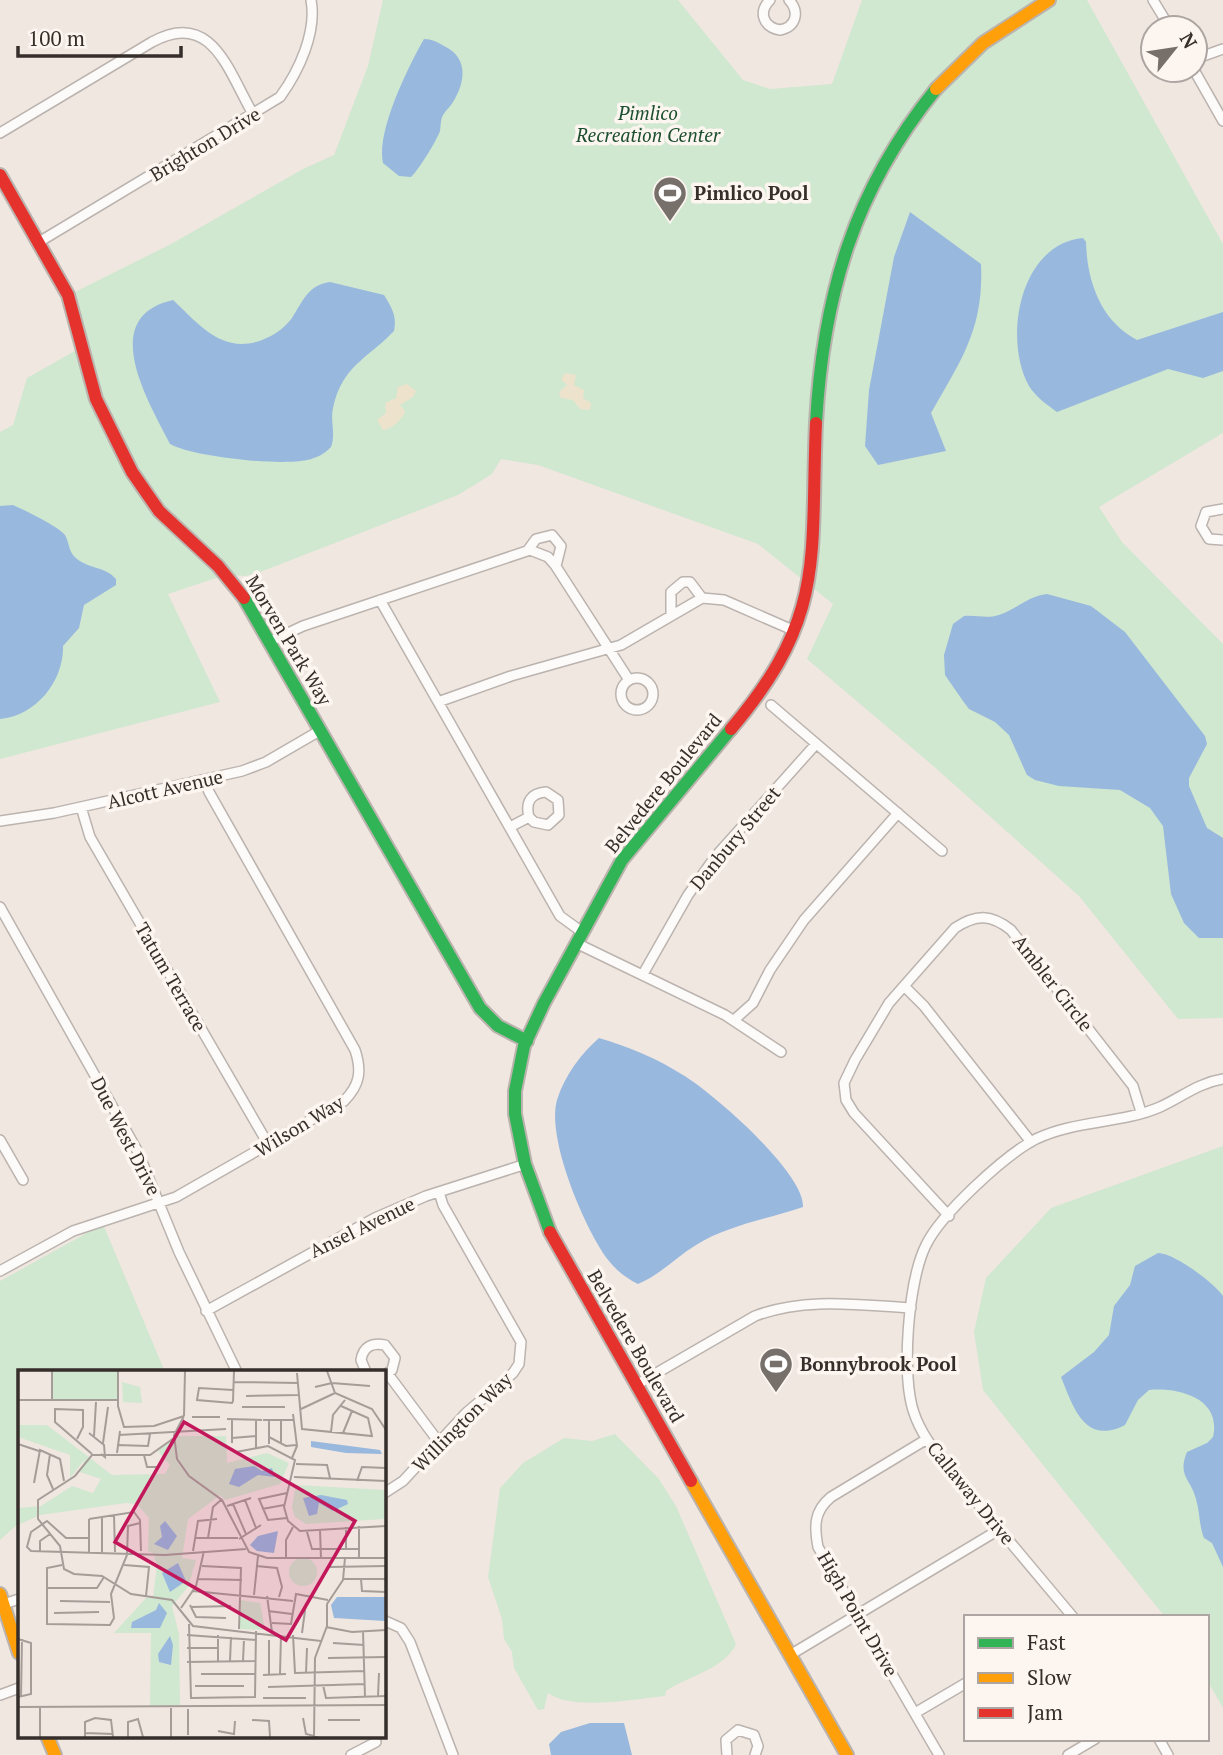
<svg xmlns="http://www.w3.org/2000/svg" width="1223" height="1755" font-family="'PT Serif',serif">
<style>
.green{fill:#d0e7d0}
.sand{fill:#ede3cc}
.water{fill:#98b8de}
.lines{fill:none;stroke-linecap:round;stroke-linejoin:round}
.street-casing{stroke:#bbb3ae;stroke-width:12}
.fast-casing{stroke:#bbb3ae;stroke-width:16}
.slow-casing{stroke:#bbb3ae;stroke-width:16}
.jam-casing{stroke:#bbb3ae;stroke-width:16}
.street{stroke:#fdfbfa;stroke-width:9}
.fast{stroke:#30b455;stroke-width:12}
.slow{stroke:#ff9f0a;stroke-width:12}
.jam{stroke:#e5322d;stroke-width:12}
.labels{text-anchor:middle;stroke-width:7;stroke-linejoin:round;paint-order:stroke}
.park-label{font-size:19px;font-style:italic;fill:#1c4f2f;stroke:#fdf5f0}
.street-label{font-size:19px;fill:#352e2a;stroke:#fdf5f0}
.poi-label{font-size:19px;font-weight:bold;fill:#352e2a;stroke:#fdf5f0;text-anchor:start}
.inset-road{fill:none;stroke:#a69d98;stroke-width:2}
.view{fill:#c2185b;fill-opacity:0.15;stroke:#c2185b;stroke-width:3.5}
.inset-edge{fill:none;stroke:#352e2a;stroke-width:3.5}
</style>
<rect width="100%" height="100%" fill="#f1e7e1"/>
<path class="green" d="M383,0H678L743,80L770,89L832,84L862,0H1087L1223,244V433L1099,507L1122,542L1223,644V1018L1178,1019L1079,896L931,764L807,659L833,604L758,544L538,465L501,459L492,474L458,495L263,571L246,576L225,575L168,594L220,702L0,759V432L13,425L27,378L87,344L73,293L171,244L303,169L334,155L368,66Z
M1223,1146V1708L1207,1680V1617H1165L983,1390L974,1332L986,1278L1051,1208Z
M103,1224L165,1372H19V1523L0,1540V1281Z
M615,1434L659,1479L676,1506L736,1644C725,1669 688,1676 666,1691L665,1696C636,1699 571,1711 548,1693L544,1709L538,1710L514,1668L512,1652L504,1639L502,1619L488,1577L500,1488L523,1463L564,1438L592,1441Z"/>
<path class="sand" d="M565,373L576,375L574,385L584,390L583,398L591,403L590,410L580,409L573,400L561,398L559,392L567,385L561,379Z
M407,384L416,391L413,397L400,405L405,411C404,418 391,430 383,430L377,420L386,413L385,403L396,398L398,387Z"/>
<path class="water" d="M424,39C432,39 437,42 444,46C468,57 466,81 453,102C450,107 446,110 443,115C440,121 441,126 440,131C437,140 418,171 411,177L399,176L383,163C376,132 408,67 424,39Z
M910,212L981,264C984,329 961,360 931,413L946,451L878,465L865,446L869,390L894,257Z
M1083,238L1086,242C1087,282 1101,321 1137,340L1223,312V371L1203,378L1168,369L1057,412C1046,404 1036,397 1029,386C1003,340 1019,244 1083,238Z
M330,282L384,295C392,308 397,316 394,331C367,359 342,366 333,408C330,421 336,434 331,447C324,454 317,458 307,460C279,466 194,457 170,444C148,401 97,317 173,300C199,324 222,355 262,340C275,335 283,329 292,318C303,301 308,285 330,282Z
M13,505C24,510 58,526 65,535C70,544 68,552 77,559C90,569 106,567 116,579V585L84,605L79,628L63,646C64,681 36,716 0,719V506Z
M1047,594L1091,606L1125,632L1205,736L1207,744L1189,778V786L1207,828L1223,838V938H1199L1184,923L1171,894L1163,826L1150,808L1120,790L1059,786L1035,780L1027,775L1009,735L995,722L969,709L963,701L945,675L944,655L953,624L964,616C977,615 987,619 999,615C1017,609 1028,596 1047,594Z
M599,1038C627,1046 658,1059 683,1075C713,1093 805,1173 803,1207C768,1219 728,1225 696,1245C676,1257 660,1275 638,1284C626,1278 617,1271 609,1261C585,1230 546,1138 557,1100C565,1075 580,1055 599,1038Z
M1158,1253C1174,1253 1213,1282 1223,1296V1567L1212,1543L1204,1538C1199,1525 1200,1513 1196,1499C1191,1479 1177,1476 1187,1452L1207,1443L1213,1437C1222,1398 1178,1387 1149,1390L1138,1400L1125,1425C1084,1446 1073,1406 1061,1377L1094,1352L1109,1335L1114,1306L1130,1285L1135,1266Z
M590,1723H624L632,1755H551L549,1744L561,1732Z"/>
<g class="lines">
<g class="street-casing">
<path id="street" d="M770,0C758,12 763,27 780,30C796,27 800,12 789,0
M1153,0L1170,28
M1195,59L1223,49
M1194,70L1223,121
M0,133L152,42C212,9 228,71 253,114
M39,242L280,97C299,71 317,32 311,0
M1223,509L1206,512L1201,526L1209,539L1223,540
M528,550L536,539L552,535L561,546L556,566
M380,600L560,916L582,932
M671,616V592L683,582H690L702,598
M271,641L303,626L530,550L548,557L555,565L629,680
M621 694a16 16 0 1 1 32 0a16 16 0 1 1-32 0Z
M438,702L511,676L621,645L702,598L724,600L795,631
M771,705L942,851
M81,807L90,837L268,1144
M0,821L54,813L242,771L266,762L321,730
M510,827L529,817C525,802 531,793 546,792L558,800L559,815L548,825L534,822L529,817
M0,907L138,1152L179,1252L237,1372
M576,943L725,1015L781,1052
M643,974L688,895L715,857L816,744
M904,986L924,1006L1031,1142
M734,1020L753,1003L770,970L804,920L898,813
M0,1140L23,1180
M949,1216L854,1113L846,1100L844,1083L855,1060L889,1003L955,928C976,914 991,914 1011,930L1133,1086L1141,1112
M0,1271L73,1231L176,1197L344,1101C360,1085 362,1071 355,1050L209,792L205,780
M206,1311L375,1218L426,1196L526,1164
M366,1372L361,1360C363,1347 372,1342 385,1345L395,1358L392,1370L383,1376
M388,1374L438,1441
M636,1385L755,1316C805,1297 858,1305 911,1308
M927,1439L831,1497C814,1511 814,1526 818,1547L939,1755
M383,1494L403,1481L466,1413L513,1373L519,1364L521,1342L443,1205L439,1192
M4,1604L19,1599
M1073,1617L948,1468C935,1451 921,1434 914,1413C901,1376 908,1281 926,1245C941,1214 1005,1155 1036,1139C1075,1120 1121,1124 1160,1107C1182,1097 1198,1083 1223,1079
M383,1620L401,1628L410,1642L453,1755
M790,1655L1000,1529
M0,1695L19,1688
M915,1713L966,1683
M1159,1739L1168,1755
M351,1755L376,1742
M727,1755L726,1740L738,1730L754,1735L758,1746L755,1755
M1068,1755L1095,1739"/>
</g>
<g class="fast-casing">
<path id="fast" d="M816,423C823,295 854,190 936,89
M244,598L480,1008L498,1026L527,1041
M550,1232L525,1164L515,1114V1091L524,1046L544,1003L622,860L731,729"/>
</g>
<g class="slow-casing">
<path id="slow" d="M936,89L983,43L1049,0
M691,1481L847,1755
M0,1594L19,1653
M47,1736L55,1755"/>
</g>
<g class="jam-casing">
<path id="jam" d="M0,175L68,295L96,399L132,472L159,511L218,566L244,598
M731,729C827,616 810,559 816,423
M550,1232L691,1481"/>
</g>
<use href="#street" class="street"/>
<use href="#fast" class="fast"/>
<use href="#slow" class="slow"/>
<use href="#jam" class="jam"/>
</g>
<defs>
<g id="stadium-pin" transform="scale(1.75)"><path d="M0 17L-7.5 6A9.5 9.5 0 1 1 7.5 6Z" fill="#776f6a" stroke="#fdf5f0"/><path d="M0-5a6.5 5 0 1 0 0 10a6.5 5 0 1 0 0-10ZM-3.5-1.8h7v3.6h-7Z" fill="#fff"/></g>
</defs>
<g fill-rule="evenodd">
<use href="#stadium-pin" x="670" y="193"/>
<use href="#stadium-pin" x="776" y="1364"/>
</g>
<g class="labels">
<g class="park-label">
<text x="648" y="120">Pimlico<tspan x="648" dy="22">Recreation Center</tspan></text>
</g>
<g class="street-label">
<text transform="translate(205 144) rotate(-31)" y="7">Brighton Drive</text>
<text transform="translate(289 640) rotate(59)" y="7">Morven Park Way</text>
<text transform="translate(663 783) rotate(-51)" y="7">Belvedere Boulevard</text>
<text transform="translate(165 789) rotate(-13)" y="7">Alcott Avenue</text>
<text transform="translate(735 838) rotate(-50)" y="7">Danbury Street</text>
<text transform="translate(171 977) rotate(60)" y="7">Tatum Terrace</text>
<text transform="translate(1053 983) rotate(52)" y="7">Ambler Circle</text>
<text transform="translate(299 1126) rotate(-31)" y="7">Wilson Way</text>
<text transform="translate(126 1136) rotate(63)" y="7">Due West Drive</text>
<text transform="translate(362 1227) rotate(-26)" y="7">Ansel Avenue</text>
<text transform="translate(636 1346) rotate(60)" y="7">Belvedere Boulevard</text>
<text transform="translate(462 1422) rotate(-45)" y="7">Willington Way</text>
<text transform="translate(971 1493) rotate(51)" y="7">Callaway Drive</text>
<text transform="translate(858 1614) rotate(60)" y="7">High Point Drive</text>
</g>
<g class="poi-label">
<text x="694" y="200">Pimlico Pool</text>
<text x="800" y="1371">Bonnybrook Pool</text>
</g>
</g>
<g transform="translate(18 1370)">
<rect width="368" height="368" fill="#f1e7e1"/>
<path d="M34,1H99V30L33,31ZM104,12L122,17L124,33L105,32ZM0,55H29L94,105L147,104L152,95L140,81L157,66H208L209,93L249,83L271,93L262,114L207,130L202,125L170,149L164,188L178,190L170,217L154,236L161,264L162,335L132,336L133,263H96L128,228H135L139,194L135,183L130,181L131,148L119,134L108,133L22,145L0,155V138L23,136L54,116L75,123L83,109L62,102L67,89L52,108V85L0,67ZM278,115L367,120V149L288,154L277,147L274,137ZM271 202a14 14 0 1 1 28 0a14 14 0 1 1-28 0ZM222,230L242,233L247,260L222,259Z" fill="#d0e7d0"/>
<path d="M293,71L362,80L364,84L328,83L293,77ZM236,96L244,101L254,98L257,107L240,105L221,117L211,114L217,99ZM303,125L329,130L330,134L315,141L301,133L299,144L291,146L285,128ZM147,151L159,166L150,180L136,174L144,167L142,156ZM260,161L256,183L239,181L232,175L240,166ZM160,193L168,211L152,222L144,203ZM319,227H367V251L316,248L313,235ZM141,233L149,243L142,258H113L114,252L138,240ZM152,266L155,275L153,295L141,292L140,284Z" fill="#98b8de"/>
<path class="inset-road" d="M100,1V36L106,57L136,56L166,46M309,1L317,23L354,39L368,60M279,3L284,59L354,66L350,48L323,36M215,12L280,13M297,17L314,13L352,16M215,20L181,18L179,30L214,33L215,31L216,1M228,26L280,25M0,30H99M34,30V1M224,37H267M283,39L317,23M166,46L156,65L159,89L171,106L204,130L231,182L249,188H368M166,46L167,1M174,47H202M209,49L244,50M238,50V78M245,50H275M313,62L315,45L327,30M71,63L86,75L87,87L83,84M325,63L334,41M101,65L208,59M76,66L78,32M251,67L268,76L278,75M156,68L132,85H74L57,106L20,130V149L42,176L46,199L56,204L84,206L113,224L154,230L175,256L303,271M214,68L238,66M59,69L65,57V40L37,39V52L74,84M85,73L90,37M214,73V49M0,74L21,81M251,74V50M263,74V50M99,75L130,76L132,64M218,82L250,76L277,90L266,137L270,151L282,161L368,156M99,83L102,61M32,84L29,105L35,119M126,85L129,97H140M274,88L279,76L275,44M278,94L309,95L312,108M276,107L368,111M339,111L344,97L368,98M16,113L22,80L42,89L46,111M227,130L238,158M215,134L228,164M209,136L233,128M244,139L266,135M96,145L97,182M84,147V182M269,148L250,150L241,129L269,123M71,149L116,142L122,150L123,181M71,149V182M341,156V188M328,157V179M302,160L303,188M289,162L294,179H341M71,168H48L29,151L13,162L9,177L13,181L147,185L228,179M177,168H220M190,168L195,137L203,130M221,169L243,155M22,181V171L32,164M175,181L180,151L199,149M268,188V170L275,157M44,195L29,198V254L92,255L96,248L93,224L109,185L110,156L122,153M106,195L131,197L128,226M184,196L223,198L221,259M238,196L259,198L264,217L261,227M311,197L368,196M180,209L224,210M325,209H368M343,209L344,221L368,222M29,218H79L86,207M175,221L275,231M236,225L240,186M249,226L254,262M42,231L92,232M172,235L178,247L208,248M174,237L213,236M163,238L178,216L186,181M250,241L274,244M36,243L81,242M254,253L273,254L278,224L310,230M171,254L173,328L237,327L238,261M308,257L334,262L368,260M345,261L347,327M284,263L288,233M169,265L238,270M275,265L277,303L347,301M0,269L13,273V324L0,327M315,273L346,275M169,278H200M310,288L368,287M200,291V265M212,291L213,267M225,291L226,269M169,292L238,291M288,303L289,278M183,304H238M262,304L263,265M245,305L268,304M251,305V270M305,315L308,328L368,326M177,316H226M250,317L347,314M360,326L361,303M3,327L4,269M245,328H288M0,337L368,335M153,338V367M285,348L288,364L300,367M234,350L251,351L252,367M310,350H342M200,361L216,364L217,351M67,363L95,364M170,365V339M22,367V338M67,367V352L77,348L93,350L95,367M110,367V352L120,349L125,367M296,367L297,288L309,256V234L325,210L327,188"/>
<path class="view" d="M166,52L337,151L268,270L97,172Z"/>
<rect width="368" height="368" class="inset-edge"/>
</g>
<rect x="964" y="1615" width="245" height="126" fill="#fdf5f0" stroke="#ada5a1" stroke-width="2"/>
<rect x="978" y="1638" width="35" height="10" fill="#30b455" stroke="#ada5a1" stroke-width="2"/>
<text x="1027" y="1650" font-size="21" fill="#352e2a">Fast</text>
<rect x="978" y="1673" width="35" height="10" fill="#ff9f0a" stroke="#ada5a1" stroke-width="2"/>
<text x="1027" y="1685" font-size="21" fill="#352e2a">Slow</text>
<rect x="978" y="1708" width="35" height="10" fill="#e5322d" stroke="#ada5a1" stroke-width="2"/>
<text x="1027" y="1720" font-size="21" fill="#352e2a">Jam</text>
<g transform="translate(1174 49) rotate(60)"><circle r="33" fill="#fdf5f0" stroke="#ada5a1" stroke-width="2"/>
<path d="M0-5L12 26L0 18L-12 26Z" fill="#776f6a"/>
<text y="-10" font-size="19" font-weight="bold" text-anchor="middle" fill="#352e2a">N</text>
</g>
<path d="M18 46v10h163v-10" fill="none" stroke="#352e2a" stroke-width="3.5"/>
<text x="28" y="46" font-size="21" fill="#352e2a" stroke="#fdf5f0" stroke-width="5" paint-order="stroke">100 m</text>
</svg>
